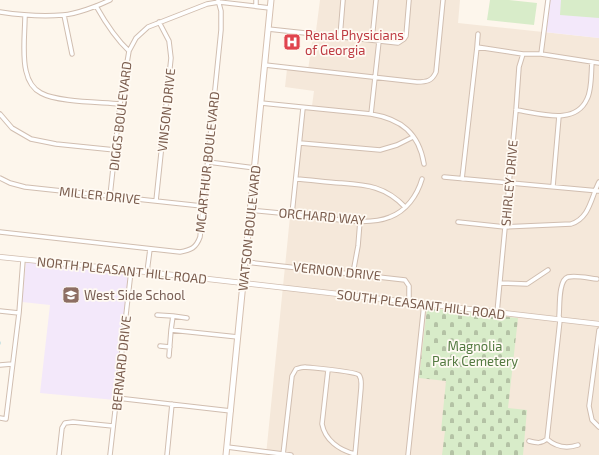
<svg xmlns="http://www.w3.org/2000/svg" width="599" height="455" font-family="'Exo 2',sans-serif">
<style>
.residential{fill:#f5e8da}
.education{fill:#f3e8fa}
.green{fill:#d8ecc9}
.cemetery{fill:url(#cemetery-stones)}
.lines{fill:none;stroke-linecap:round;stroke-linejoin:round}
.stream{stroke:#a5d3da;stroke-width:1}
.minor-casing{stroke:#d1beb0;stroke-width:5.5}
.tertiary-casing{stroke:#d1beb0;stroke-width:6}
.secondary-casing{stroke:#d6c0b0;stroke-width:7}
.minor{stroke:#fff;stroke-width:3.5}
.tertiary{stroke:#fff;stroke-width:4.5}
.secondary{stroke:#fff;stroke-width:5}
.labels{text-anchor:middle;stroke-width:3.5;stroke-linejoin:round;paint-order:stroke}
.health-label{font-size:13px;fill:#be3a42;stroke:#fffaf3;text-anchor:start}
.street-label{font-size:13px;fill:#7a5c4d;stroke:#fffaf3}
.education-label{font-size:13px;fill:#785e54;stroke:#fffaf3;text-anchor:start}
.park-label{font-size:13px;fill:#537a41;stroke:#fffaf3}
</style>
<defs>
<pattern id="cemetery-stones" width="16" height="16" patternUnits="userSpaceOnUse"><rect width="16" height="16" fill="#d8ecc9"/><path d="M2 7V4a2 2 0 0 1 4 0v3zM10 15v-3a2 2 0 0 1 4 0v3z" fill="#b4c2a5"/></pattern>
</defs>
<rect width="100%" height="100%" fill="#fdf6ec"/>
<path class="residential" d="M320,0H460L458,23L599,38V455H266L294,177L303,105L312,106L314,91L285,87L287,69L308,70L313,36L316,31Z"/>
<path class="education" d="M548,0H599V38L544,32Z
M26,262L129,272L115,400L40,393L50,305L22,302Z"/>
<path class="green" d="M490,0H509L537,3L534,25L487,20Z
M561,0H599V18L560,15Z"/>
<path class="cemetery" d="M427,308L518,318L508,408L527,410L523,455H442L445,431H441L446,381L419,378Z"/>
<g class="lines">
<path class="stream" d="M0,342V344"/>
<g class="minor-casing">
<path id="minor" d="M96,6C105,22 115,38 129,51
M256,6V0
M0,12C20,15 42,17 63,15C76,14 98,6 110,0
M25,15C25,32 22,55 26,71C28,80 33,89 41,93C57,102 100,102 120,104
M64,15L72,54
M268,29L398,43L404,39L406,36L409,0
M340,37L343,0
M372,40L376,0
M477,47L478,34
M541,54L548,0
M265,65L417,82C427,82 432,81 436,72L443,0
M261,103L371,114C401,119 419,133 424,164
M516,110C539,113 575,126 587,99C592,90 591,72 592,62
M0,114L12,128L31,139L56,144L115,150
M371,114L379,41
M300,143L380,150L397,145L413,137
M208,162L255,168
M444,177L599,191
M0,178L10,183L25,187L202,206
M296,179C311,180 325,182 340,183C367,185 385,186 405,207
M462,179L477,47L523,54H541L599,63
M553,186L559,116
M110,196L120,104L129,51L136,38L148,27L207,4L219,2L270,8
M156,201L171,58L169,41L159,22
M250,210C271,212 291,214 311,216C334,219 368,226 390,217C406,211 417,196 422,179
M292,214L303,108
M458,222L505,227L571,224C590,218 591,197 599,182
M0,232L180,252C191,250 196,248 200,237L221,30V11L218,0
M246,262L405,280L409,286V301
M147,272L150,249
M353,273L358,246L360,221
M500,283L527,284L548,270
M0,311L19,313
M497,313L516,110L519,67L523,54
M157,315L173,316L171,330
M173,316L187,318
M599,330L589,406L592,420L599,427
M160,346L170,347
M169,356L171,330L238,337
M0,365L12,364
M328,370L322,424C325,440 339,450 355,454
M117,398L231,411
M0,418L6,419L19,313L23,260
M529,441C537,443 541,444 547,439
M578,445C566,449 556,447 547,439L560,320L559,316C560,307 558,280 568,277C576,275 588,278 597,279
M227,447L291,455
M59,455L62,428L65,423L73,422L113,426
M110,455L131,271
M167,455L172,404
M283,455L292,376L296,369C299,368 302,367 305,367C313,368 354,371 359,375C362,379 361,383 361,388L355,455
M408,455L424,304"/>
</g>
<g class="tertiary-casing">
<path id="tertiary" d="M0,257L147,272L599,324"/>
</g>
<g class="secondary-casing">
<path id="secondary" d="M226,455L271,0"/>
</g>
<use href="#minor" class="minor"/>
<use href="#tertiary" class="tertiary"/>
<use href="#secondary" class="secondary"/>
</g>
<defs>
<g id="hospital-square" transform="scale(0.9)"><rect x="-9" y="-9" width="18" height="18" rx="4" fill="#e0444e" stroke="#fffaf3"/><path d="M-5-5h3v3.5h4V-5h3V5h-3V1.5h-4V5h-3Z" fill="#fff"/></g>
<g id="school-square" transform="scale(0.9)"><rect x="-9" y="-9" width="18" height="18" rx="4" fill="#8d6e63" stroke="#fffaf3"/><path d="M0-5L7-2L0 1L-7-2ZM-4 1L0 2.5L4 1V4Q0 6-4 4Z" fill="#fff"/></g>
</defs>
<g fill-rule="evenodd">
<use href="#hospital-square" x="292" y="42"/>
<use href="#school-square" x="71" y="295"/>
</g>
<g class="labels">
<g class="health-label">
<text x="305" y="40">Renal Physicians<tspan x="305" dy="15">of Georgia</tspan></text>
</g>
<g class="street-label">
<text transform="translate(166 110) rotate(-84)" y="5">VINSON DRIVE</text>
<text transform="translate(120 116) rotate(-83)" y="5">DIGGS BOULEVARD</text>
<text transform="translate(207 162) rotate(-84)" y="5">MCARTHUR BOULEVARD</text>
<text transform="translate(509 183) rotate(-85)" y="5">SHIRLEY DRIVE</text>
<text transform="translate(100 195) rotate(6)" y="5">MILLER DRIVE</text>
<text transform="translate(322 216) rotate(5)" y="5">ORCHARD WAY</text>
<text transform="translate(249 228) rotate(-84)" y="5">WATSON BOULEVARD</text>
<text transform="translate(122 270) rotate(6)" y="5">NORTH PLEASANT HILL ROAD</text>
<text transform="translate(337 271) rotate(6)" y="5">VERNON DRIVE</text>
<text transform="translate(421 304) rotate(7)" y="5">SOUTH PLEASANT HILL ROAD</text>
<text transform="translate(121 363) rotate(-84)" y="5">BERNARD DRIVE</text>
</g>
<g class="education-label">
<text x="84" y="300">West Side School</text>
</g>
<g class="park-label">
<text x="475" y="351">Magnolia<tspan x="475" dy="15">Park Cemetery</tspan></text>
</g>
</g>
</svg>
